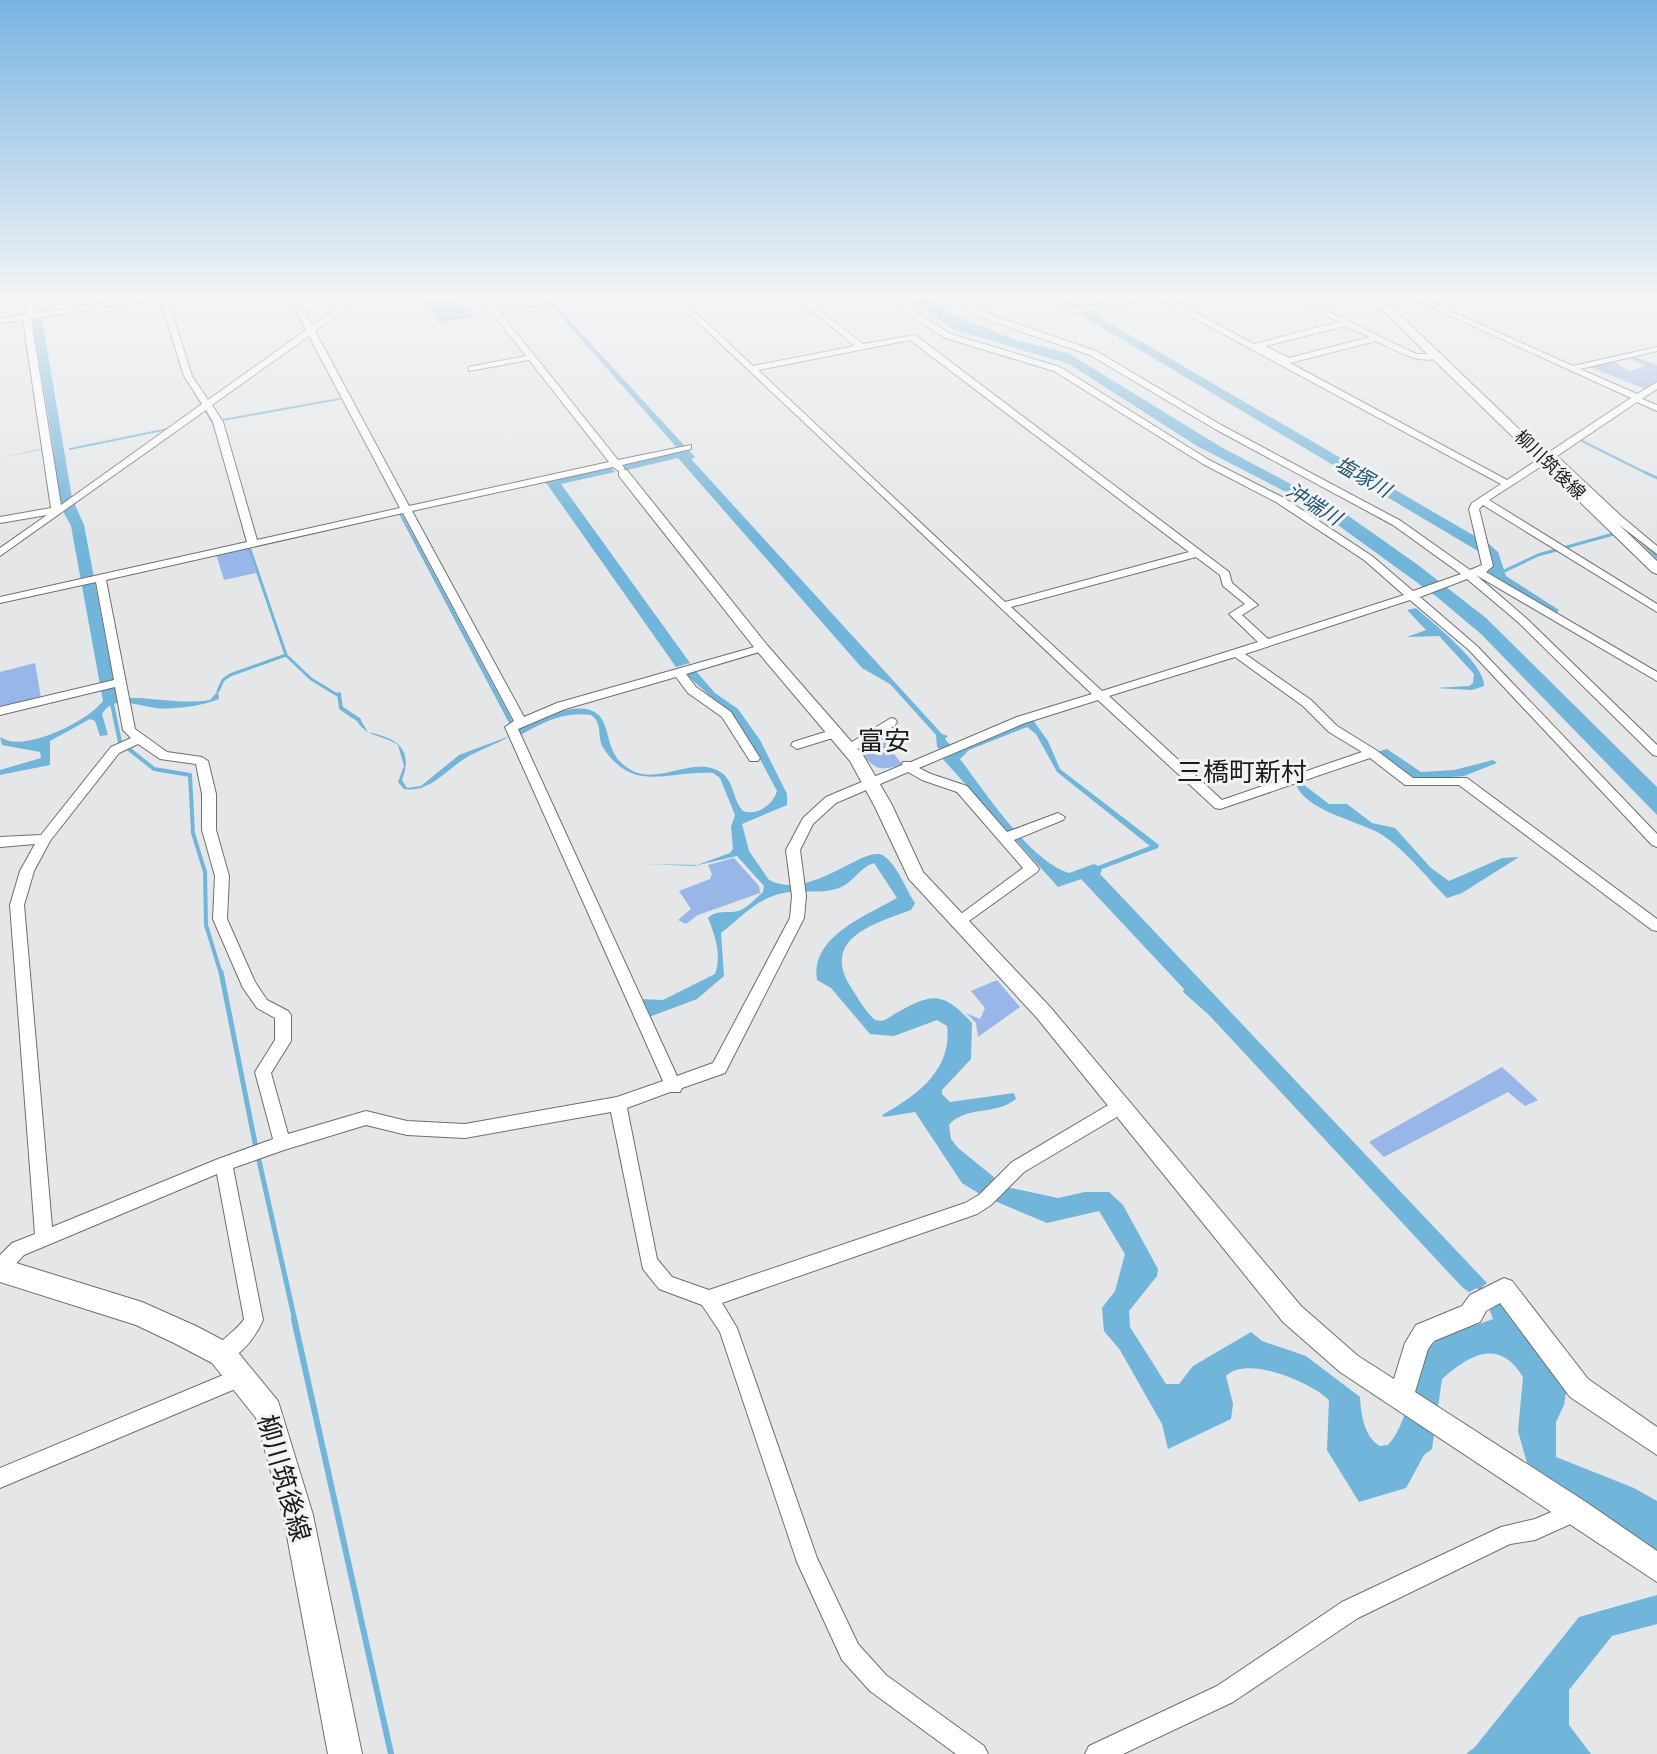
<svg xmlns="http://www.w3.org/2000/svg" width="1657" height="1754" font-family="'Golos Text','Noto Sans JP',sans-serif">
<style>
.green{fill:#99b6e9}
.water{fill:#72b5da;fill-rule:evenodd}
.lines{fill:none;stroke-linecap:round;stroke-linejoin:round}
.stream-far4{stroke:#72b5da;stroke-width:2}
.stream-far3{stroke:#72b5da;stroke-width:3}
.stream-far2{stroke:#72b5da;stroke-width:4}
.stream-far1{stroke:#72b5da;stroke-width:5}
.stream{stroke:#72b5da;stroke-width:6}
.river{fill:#72b5da;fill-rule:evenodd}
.minor-casing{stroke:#6e6f71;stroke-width:2}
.tertiary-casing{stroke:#6e6f71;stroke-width:2}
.secondary-casing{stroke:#6e6f71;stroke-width:2}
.minor{fill:#fff;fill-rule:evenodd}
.tertiary{fill:#fff;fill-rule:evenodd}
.secondary{fill:#fff;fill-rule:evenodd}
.labels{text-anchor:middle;stroke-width:6;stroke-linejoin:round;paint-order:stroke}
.far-street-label{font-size:18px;fill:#1b1b1c;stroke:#f1f3f5}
.far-water-label{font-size:20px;font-style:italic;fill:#225670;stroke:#f1f3f5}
.quarter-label{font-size:26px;fill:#1b1b1c;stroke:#f1f3f5}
.near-street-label{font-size:26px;fill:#1b1b1c;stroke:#f1f3f5}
</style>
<rect width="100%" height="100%" fill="#e4e6e8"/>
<path class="green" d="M419,295L454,296L472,317L440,323Z
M1632,356L1657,365V381L1645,389L1590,367L1612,361L1629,371L1646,366L1628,358Z
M248,547L256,573L224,580L216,554Z
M35,663L41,698L0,709V672Z
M881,735L895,751L893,753L902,764C875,774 874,766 855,747Z
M734,858L759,886L760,893L698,915L686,924L678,920L691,909L679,891L710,879L712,874L708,865Z
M997,980L1020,1007L978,1037L976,1023L966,1013L980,1019L985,1008L971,991Z
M1502,1067L1538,1100L1525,1106L1508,1092L1384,1157L1369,1142Z"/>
<path class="water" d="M542,295H546L695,457L691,459L942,734L948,736L945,739L951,746L1033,720L1048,741L1060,769L1159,845L1158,848L1102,869L1100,874L1487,1283L1482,1287L1497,1302L1502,1300L1567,1386L1564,1405L1556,1422V1457L1634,1488L1657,1501V1550L1527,1463L1518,1431L1523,1377C1499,1337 1469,1355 1442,1379L1432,1449L1424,1455L1406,1488L1359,1502L1327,1450L1329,1400C1310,1382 1247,1355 1226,1376L1233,1404L1231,1419L1168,1449L1162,1424L1120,1350L1104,1331L1102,1308L1115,1291L1125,1254L1099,1211L1047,1223L983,1196L962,1183L915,1112L884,1117L882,1115C915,1097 953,1070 947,1026L937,1020L894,1036L870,1034L831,988L817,980C810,936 868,915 897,898L874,863C860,867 853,883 839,888C821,894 807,890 790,892C760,895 743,916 721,933L724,976L697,999L649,1017L639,999L663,1000L715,974C722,956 715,935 708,918C718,908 729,915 741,910C749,906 756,898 763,892L764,886L737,856L694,866L647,864L697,865L730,853L733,849L731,827L735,815L720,778L713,773C667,770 635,794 604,749C596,738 604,724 591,715C563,711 542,723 517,737L514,729C538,720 596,688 606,729C611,747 613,760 631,770C658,786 695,754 722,773C734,782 733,800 743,811C757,816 773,805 777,791L753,746L730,714L689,677L687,673L695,670L715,693L738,709L760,740L787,794V805L742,824L749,851L769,880C812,902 865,843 884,856C898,866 906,890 915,903L911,910C873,924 819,939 852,989C859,1000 865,1011 875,1020C884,1022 885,1020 893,1015C931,993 942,990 972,1023L971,1059L942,1090V1094L950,1102L1014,1093L1016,1099C995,1116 966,1105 949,1125L951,1139L958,1148L1006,1187L1058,1198L1085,1192H1109L1123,1205L1158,1269L1157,1276L1129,1311L1130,1327L1166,1384H1179L1193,1366L1251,1332L1262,1341L1306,1356L1360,1397C1361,1414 1364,1437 1380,1446L1388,1445C1414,1418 1409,1358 1439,1339C1453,1330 1476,1326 1493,1319L1490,1311L1493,1304L1477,1288L1469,1292L1462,1287L1209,1015L1183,992L1184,989L1081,879L1058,887L941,757L943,753L937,747L936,735L890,684L862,668L678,458L627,470L623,466L680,451ZM1027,727L1036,734L1057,772L1150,846L1098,866L1094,864L1069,873C1031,862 985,792 960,759L969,750Z
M905,295H920L954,315L1015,340L1068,353L1221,447L1340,510L1418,565L1486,618L1657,787V815L1481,634L1437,597L1309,504L1197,446L1069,364L952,329Z
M162,297L42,318L72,498L84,525L117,698C150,696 178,705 210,700L218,691L219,699C202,706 173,710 155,708C137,706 114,694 102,714L108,735L100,736L95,721L90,719L50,741V765L0,775V770L41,758L40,752L2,745L0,737C23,754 88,721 103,701L71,526L59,504L53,447L0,458L53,446L32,318Z
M611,468L615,472L561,484L690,663L676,667L547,484L542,482Z
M399,514H402L513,722L509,723Z
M1416,608C1433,623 1486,665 1484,686L1472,690L1435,688L1469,686L1473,683L1474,674L1439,636L1407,637L1426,630L1407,610Z
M360,719L368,732C396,738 414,748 402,780L407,788L421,786L459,755L510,736C495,745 478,750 464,759C445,771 429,793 404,789L398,782L404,766L398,745C384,735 366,737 357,721Z
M1387,749L1421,772L1454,770L1493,760L1497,763L1464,776L1414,780L1377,752Z
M1299,781L1329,804H1347L1372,823L1395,828L1431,868L1449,881L1502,858L1519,857L1462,893L1447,898C1428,879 1402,846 1379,833C1355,820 1306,811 1295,783Z
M1657,1595V1624L1612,1636L1569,1690V1725L1591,1754H1466L1475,1747L1579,1617Z"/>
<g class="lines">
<path class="stream-far4" d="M500,313L551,304
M178,358L184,375L215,427
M223,420L339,399
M1582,441L1648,474
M70,449L168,429"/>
<path class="stream-far3" d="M1644,472L1657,478
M1639,539L1657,557
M248,544L286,655L311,679L339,696
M1496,575L1538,555L1617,533
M218,691L223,680L230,675L286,655"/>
<path class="stream-far2" d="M339,694L341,708L359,720
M112,704L120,742L154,769L190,775L193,833L205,872L206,925L221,974"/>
<path class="stream-far1" d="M221,972L256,1148
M258,1156L295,1321"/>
<path class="stream" d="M294,1319L391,1754"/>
<path class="river" d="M1047,295H1061L1490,545L1498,552L1506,576L1559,610L1556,614H1544L1492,583L1482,554L1478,551Z"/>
<g class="minor-casing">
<path id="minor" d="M25,295H33L35,313L152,295H169L167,297L192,376L208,400L306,330L287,295H295L312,326L355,295H382L357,301L315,331L409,506L609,462L529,360L469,371V367L526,356L478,295H486L618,460L691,445V449L622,465L625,469L620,472L613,467L412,511L524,717L557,703L758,646H766L768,648L766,650L686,674L696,687L731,712L760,758L758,761H750L722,717L688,693L676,677L565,709L518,729L677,1076L713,1063L790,918L792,896L786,850L803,818L826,797L902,765L903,762H911L1017,717L1092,694L669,295H677L753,366L855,346L793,295H801L863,344L915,335L1229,572L1232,583L1258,605L1242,615L1268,639L1404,595L1364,560L1276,502L1203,464L1054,371L945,338L880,295H889L951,334L1060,367L1209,460L1284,498L1372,556L1413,591L1461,574L1393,525L1215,429L1090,355L985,319L942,295H951L991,315L1096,351L1221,425L1401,521L1470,570L1482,565L1469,509L1472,503L1501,484L1155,297L1076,314L1043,295H1052L1077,309L1144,295H1162L1254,344L1339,322L1285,295H1294L1416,354H1437L1441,357C1419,366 1396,350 1376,341L1290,363L1507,480L1631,398L1405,295H1415L1573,366L1657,347V351L1580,369L1637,394L1657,382V389L1642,399L1657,405V411L1637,402L1557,456L1621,516L1657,546V554L1613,520L1551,460L1489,500L1657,604V612L1483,505L1479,509L1493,566L1486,572L1657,672V681L1476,575L1526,618L1657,745V756L1653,755L1518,622L1467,579L1420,597L1477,646L1657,834V847L1652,845L1469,650L1410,600L1245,654L1311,700L1337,726L1376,750L1413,778H1467L1657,919V931L1652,930L1459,785H1405L1370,758L1220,809L1215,808L1098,700L1025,723L919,768L931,774L967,786L1007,832L1058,813L1065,817L1063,820L1014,840L1037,866L1039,869L1037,872L962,926H952L950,922L1023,868L957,792L922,780L908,772L836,803L813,824L800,850L806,896L804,918L725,1073L682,1088L680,1092H670L627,1108L657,1259L672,1277L709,1290L965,1203L979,1195L1012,1162L1115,1101L1121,1099L1127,1101L1129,1106L1127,1111L1024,1172L991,1205L977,1214L722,1303L737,1328L817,1558L858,1644L886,1675L984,1746L988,1754H956L870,1691L842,1660L797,1562L720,1332L702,1305L659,1289L643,1269L611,1112L465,1138L407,1135L366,1125L284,1150L233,1168L263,1320C255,1338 241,1356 222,1363L215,1360L212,1354C218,1340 236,1332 244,1319L217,1174L24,1255L6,1274L0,1276V1255L12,1243L35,1234L10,905L20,871L35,844L0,847V837L41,835L111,747L131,738L123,730L115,687L0,715V707L114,680L96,582L0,603V597L247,542L213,422L206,410L0,556V548L47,515L0,523V517L51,508L23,320L0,323V319L27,314ZM160,298L184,376L202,404L61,505L31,319ZM1345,326L1370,337L1289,358L1265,346ZM309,336L400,508L257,540L223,422L212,405ZM910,340L1189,552L1005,602L758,370ZM403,513L514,721L505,727L663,1081L617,1097L465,1124L407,1121L366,1111L288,1134L271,1073L291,1041V1015L288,1011L267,1000L255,982L227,919L229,876L216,830V794L208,761L202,757L167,752L135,729L106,580ZM1196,557L1220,575L1223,586L1245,604L1229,614L1258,642L1102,691L1011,607ZM1235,657L1303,706L1329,732L1362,752L1222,800L1109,696ZM138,744L160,759L196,764L202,794V830L215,876L213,919L243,988L257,1008L275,1018V1040L255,1072L273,1139L218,1159L52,1227L24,905L34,871L50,841L119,753Z
M1649,295H1657V298L1650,297Z
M891,718L895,719L897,722L895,725L868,745L848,752L842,748Z
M835,729L839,730L841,733L839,736L797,749L791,745L793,742Z
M240,1368L247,1370L250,1377L247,1384L0,1488V1468Z
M1577,1501L1584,1504L1587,1511L1584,1518L1535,1540L1510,1544L1358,1618L1233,1702L1123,1754H1085L1089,1746L1217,1686L1342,1602L1501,1527L1535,1519Z"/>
</g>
<g class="tertiary-casing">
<path id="tertiary" d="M619,470H627L767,645L863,755L892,805L923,872L1051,1008L1301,1306L1358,1356L1394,1379L1405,1343L1416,1325L1462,1306L1470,1295L1504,1278L1512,1281L1588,1379L1657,1427V1455L1570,1397L1500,1303L1486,1311L1480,1322L1434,1341L1428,1349L1415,1392L1586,1502L1657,1551V1582L1340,1372L1283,1322L1037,1018L909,879L874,805L850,761L757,651L619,476Z"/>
</g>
<g class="secondary-casing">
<path id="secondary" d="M1367,295H1379L1657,561V574L1652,572Z
M0,1258L142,1302L196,1326L232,1345L278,1401L313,1515L362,1754H328L283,1515L256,1418L212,1363L176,1344L136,1325L0,1282Z"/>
</g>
<use href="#minor" class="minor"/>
<use href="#tertiary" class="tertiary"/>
<use href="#secondary" class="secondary"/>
</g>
<linearGradient id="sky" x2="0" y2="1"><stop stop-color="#79b4e2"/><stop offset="0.55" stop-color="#f3f4f5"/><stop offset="1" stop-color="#f3f4f5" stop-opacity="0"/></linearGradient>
<rect width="1657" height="540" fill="url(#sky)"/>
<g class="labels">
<g class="far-street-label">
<text transform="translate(1550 465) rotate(44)" y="6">柳川筑後線</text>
</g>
<g class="far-water-label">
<text transform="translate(1363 477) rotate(30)" y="7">塩塚川</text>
<text transform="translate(1314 504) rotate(32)" y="7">沖端川</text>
</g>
<g class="quarter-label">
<text x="884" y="750">富安</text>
<text x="1242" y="781">三橋町新村</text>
</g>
<g class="near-street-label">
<text transform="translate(284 1478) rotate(74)" y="9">柳川筑後線</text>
</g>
</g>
</svg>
